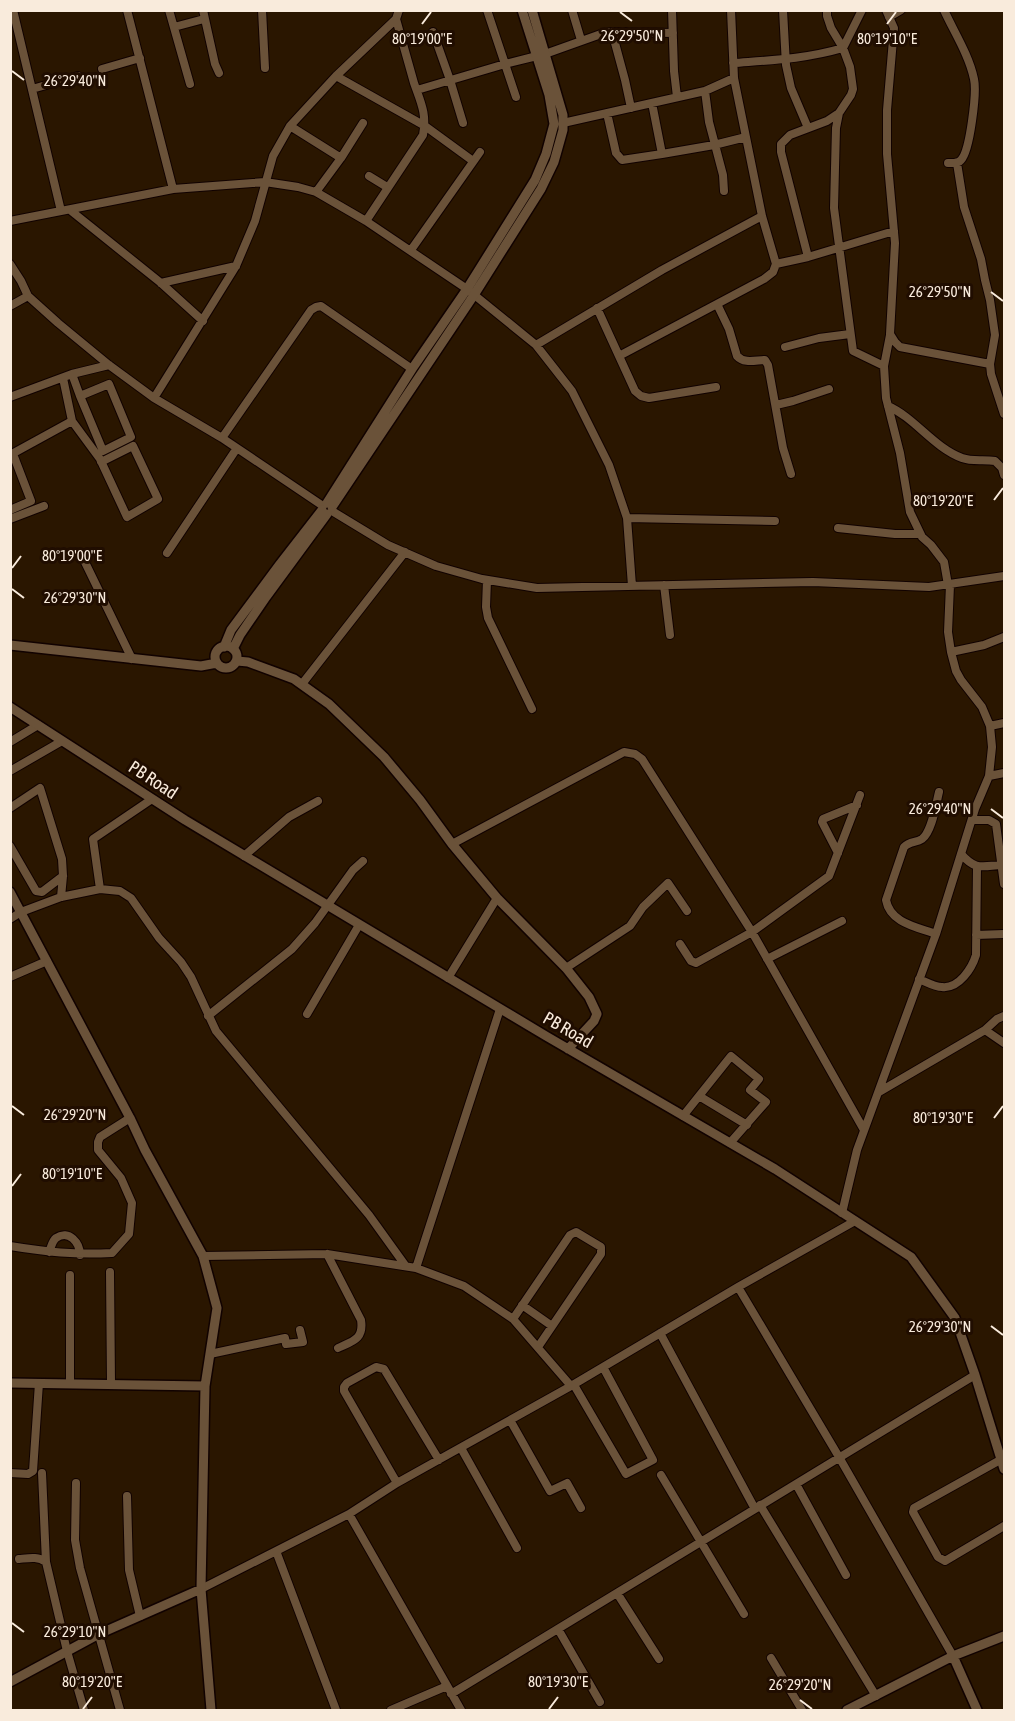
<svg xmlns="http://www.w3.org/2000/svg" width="1015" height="1721" font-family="'Asap Condensed',sans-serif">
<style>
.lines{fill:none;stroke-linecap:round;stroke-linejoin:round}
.minor-casing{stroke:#110200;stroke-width:10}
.tertiary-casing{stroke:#110200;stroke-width:12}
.minor{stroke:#6a5239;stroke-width:8}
.tertiary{stroke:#6a5239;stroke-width:9}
.ticks{fill:none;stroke:#f9ebdc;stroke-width:2}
.labels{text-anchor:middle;stroke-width:6;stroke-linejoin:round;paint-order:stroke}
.street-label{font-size:18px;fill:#f9ebdc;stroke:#200d00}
.ticks-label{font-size:15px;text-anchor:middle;fill:#f9ebdc;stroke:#200d00;stroke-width:6;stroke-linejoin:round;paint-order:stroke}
</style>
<rect width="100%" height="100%" fill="#2a1600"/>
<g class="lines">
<g class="minor-casing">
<path id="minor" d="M13,10L61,211
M127,10L173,189
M169,10L190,84
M203,10L215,64L219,73
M262,10L265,68
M487,10L516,97
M572,10L581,40
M672,10L674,71L677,97
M783,10L786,65L791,88L808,128
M827,10V16L831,28L843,48L850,67L853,89L851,95L839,113L836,128L834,208L853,351L884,366L886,398L900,453L910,512L922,537L931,545L944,562L948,585
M886,10L894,28L887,110V154L895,243L890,334L895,342L900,347L990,364L991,374L1004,414
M944,10C954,32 969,55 974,79C977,92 970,151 961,160C958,164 952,163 948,163
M889,17L901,10
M174,27L204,19
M433,32L450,80L463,123
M612,32L625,80L631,108
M545,54L601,34L612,32L673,33
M733,63C773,60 805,59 843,48L862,10
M102,69L140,58
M336,76L425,126L473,161
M32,89L78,76
M417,90L505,64L537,56
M705,91L709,122L723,175L724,191
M652,103L662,154L714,145L746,137
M607,113L616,153L622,160L662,154
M563,123L705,91L734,78
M290,126L341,158
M957,163L964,207L981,259L985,280L990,300L995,335L990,364
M369,176L387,187
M316,192L341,158L363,123
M70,210L161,283L203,321
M10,221L173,189L265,182L298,187L316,192L366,221L467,289L536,345L572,391L609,465L627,518L632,586
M366,221L423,135C427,114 421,103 414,83C408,62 402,40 396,19
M411,250L480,152
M808,257L781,152V144L790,135L827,121L839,113
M10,264L21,281L28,296L58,323L109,365L154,398L222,438L323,506
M776,264L808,257L894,231
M161,283L236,266
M717,304L729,329L737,356C744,364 756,360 765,360L768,365L783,448L791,474
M10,306L28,296
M597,308L635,391L641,396L649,398L716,387
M536,345L662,270L762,216
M785,347L819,338L850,334
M619,356L764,279L773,272L776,264L762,216L734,78L731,10
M884,366L890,335
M72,374L80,396
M109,384L131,437L103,451L80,396Z
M10,397L72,374L109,365
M154,398L236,266L255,221L273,156L290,126L336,76L396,19L399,10
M776,405L793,401L829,389
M888,406C915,418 933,447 962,458C973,462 983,459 995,461L1002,468L1004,475
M72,421L100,459L127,517L158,499L133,446L101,462
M222,438L311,310L316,307L321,306L412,369
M10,455L72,421L63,378
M10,510L31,501L13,454
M332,511L388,545L436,566L482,579L537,588L813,582L929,587L1004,576
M627,518L775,521
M10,519L44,506
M838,528L895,534H920
M167,553L237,448
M82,556L132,659
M487,580L486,607L488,618L532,709
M664,585L670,635
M951,652L984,645L1004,637
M302,684L405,552
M990,726L1004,723
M10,742L38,725
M10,771L62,741
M989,776L1004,773
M10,808L40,788L62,859L63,876L61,897
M972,820H989L996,824L1004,884
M452,844L624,752L635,754L642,759L752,932L829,876L860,795
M10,846L36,891L42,892L63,876
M838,853L822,822L823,819L857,805
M961,854C976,871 982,866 1002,865
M244,856L289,817L318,801
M100,889L93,839L152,799
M10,919L21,912L61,897L100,889L120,891L131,898L159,938L181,962L191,977L216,1031L369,1215L405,1265
M936,934C917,927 890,923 886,900L904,847C910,841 916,843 922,839C932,832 936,804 939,792
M976,935L1004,934
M680,944L691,961L696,963L752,932L864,1130
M767,959L842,921
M566,968L630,926L643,907L668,883L687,911
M10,977L47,961
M448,978L497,898
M919,979C926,982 935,987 942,987C959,989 972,968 976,955L977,867
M307,1014L359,925
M208,1016L292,949L315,923L353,870L363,861
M985,1030L997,1019L1004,1016
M879,1092L985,1030L1004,1043
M699,1096L747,1125
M683,1116L731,1056L759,1079L750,1090L766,1102L730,1143
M842,1213L857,1150L936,934L975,809L989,776L992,747L990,726L982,707L961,680L956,671L951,652L948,632L950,585
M10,1246C47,1252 74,1255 112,1253L129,1234L132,1203L121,1178L98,1150V1142L100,1137L130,1118
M49,1252C51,1248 52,1241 56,1238C69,1229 80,1243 80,1255
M327,1254L361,1320C364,1339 353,1341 338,1348
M203,1256L327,1254L416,1268L464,1286L513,1319L571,1386
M416,1268L500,1009
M110,1272L111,1384
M70,1275V1383
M738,1287L839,1457L953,1656
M522,1305L552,1326
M513,1319L570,1235L576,1232L601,1247V1254L538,1347
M660,1333L755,1509
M210,1354L285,1338L286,1344L303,1342L300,1330
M574,1385L626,1474L653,1460L603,1367
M510,1420L550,1491L567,1483L581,1508
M461,1448L517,1548
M1002,1459L914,1508L913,1512L938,1557L945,1561L1004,1526
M10,1473L28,1474L33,1471L39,1383
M42,1473L46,1562
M661,1475L744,1614
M76,1483L75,1540L80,1568L120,1710
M397,1483L344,1391V1387L347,1383L376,1367L384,1369L439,1460
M796,1484L846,1575
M127,1496L129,1570L140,1616
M760,1505L876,1696
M349,1514L461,1710
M276,1551L336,1710
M19,1559C29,1558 38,1556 46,1562L67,1651L84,1710
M201,1589L349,1514L397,1483L571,1386L738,1287L855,1221
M617,1593L659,1659
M558,1629L600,1702
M771,1658L802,1710
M451,1694L975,1375
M391,1710L447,1686"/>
</g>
<g class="tertiary-casing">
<path id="tertiary" d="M327,503L412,369L467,289L535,180L546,154L554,124L549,95L522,10
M332,507L474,295L541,189L554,162L563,130V115L532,10
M10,645L201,666L217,663
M215 657a11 11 0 1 1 22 0a11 11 0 1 1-22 0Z
M224,647L231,630L280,564L322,510
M233,649L240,635L266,597L327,514
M237,661L248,662L294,679L329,704L384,757L420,800L452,844L497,898L566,968L589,997L597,1014L594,1021L568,1049
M10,707L185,820L546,1036L775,1169L911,1257L955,1318L975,1375L1004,1469
M10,892L130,1118L145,1150L203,1256L217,1308L205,1386L201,1589L211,1710
M10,1383L205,1386
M953,1656L977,1710
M10,1682L99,1634L201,1589
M847,1710L953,1656L1004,1636"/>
</g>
<use href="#minor" class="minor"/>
<use href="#tertiary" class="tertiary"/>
</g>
<path class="ticks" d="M620,12L632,21M422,24L431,12M887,24L896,12M12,71L24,80M991,292L1003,301M994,500L1003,488M12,568L21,556M12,589L24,598M991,809L1003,818M12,1106L24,1115M994,1118L1003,1106M12,1186L21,1174M991,1326L1003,1335M12,1623L24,1632M800,1700L812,1709M83,1709L92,1697M549,1709L558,1697"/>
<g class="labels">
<g class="street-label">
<text transform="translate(153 780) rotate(33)" y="6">PB Road</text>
<text transform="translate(568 1030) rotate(30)" y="6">PB Road</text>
</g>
</g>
<g class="ticks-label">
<text x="632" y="41">26°29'50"N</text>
<text x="422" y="44">80°19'00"E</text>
<text x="887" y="44">80°19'10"E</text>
<text x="75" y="86">26°29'40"N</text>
<text x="940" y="297">26°29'50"N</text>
<text x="943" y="506">80°19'20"E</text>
<text x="72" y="561">80°19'00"E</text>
<text x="75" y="603">26°29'30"N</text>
<text x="940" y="814">26°29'40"N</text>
<text x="75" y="1120">26°29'20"N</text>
<text x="943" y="1123">80°19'30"E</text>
<text x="72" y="1179">80°19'10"E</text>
<text x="940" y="1332">26°29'30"N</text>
<text x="75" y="1637">26°29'10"N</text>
<text x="92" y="1687">80°19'20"E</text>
<text x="558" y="1687">80°19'30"E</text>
<text x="800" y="1690">26°29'20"N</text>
</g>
<rect width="1015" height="1721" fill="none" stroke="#f9ebdc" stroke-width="24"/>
</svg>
